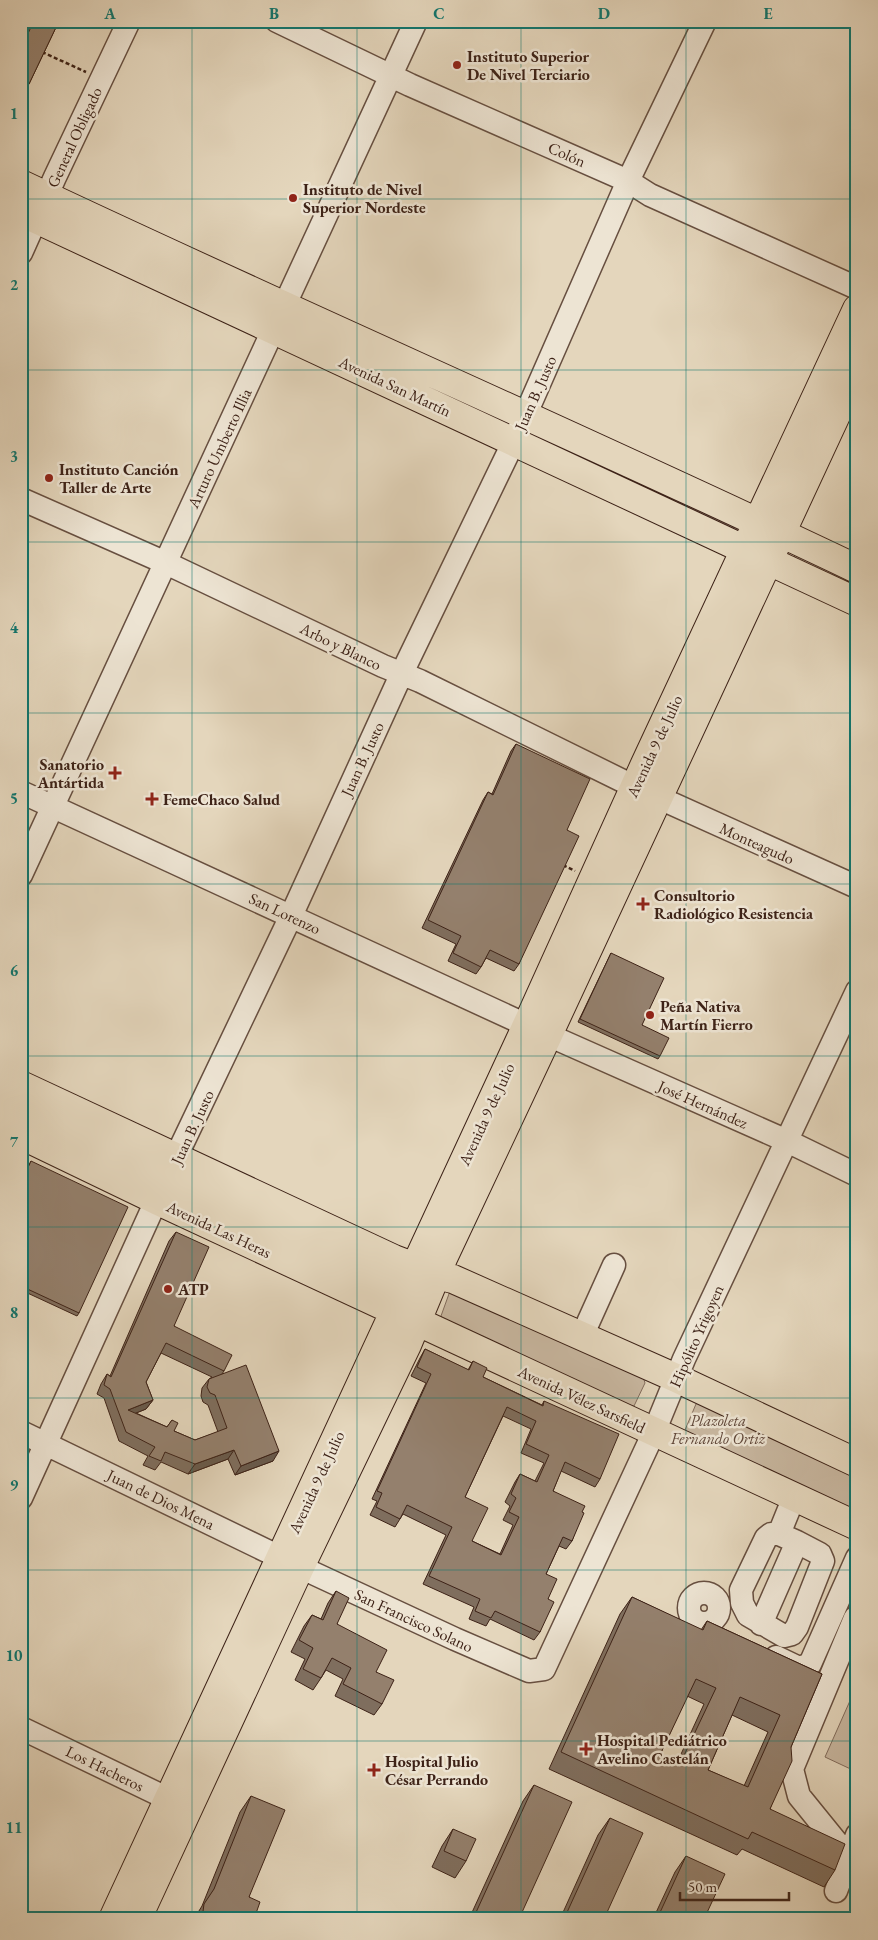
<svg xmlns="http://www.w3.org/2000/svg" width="878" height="1940" font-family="'EB Garamond',serif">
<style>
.green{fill:#c8b7a0;stroke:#826c5c}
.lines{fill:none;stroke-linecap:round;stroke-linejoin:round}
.minor-casing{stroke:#674f40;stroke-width:25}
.major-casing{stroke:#3d2217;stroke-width:30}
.path{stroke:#3d2217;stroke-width:2.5;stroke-dasharray:4 2.5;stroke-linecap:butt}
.minor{stroke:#ede4d3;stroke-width:22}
.major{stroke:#e4d6bc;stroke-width:28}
.wall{fill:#7f6e5e;stroke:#3d2217;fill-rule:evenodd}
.shaded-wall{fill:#685a4c;stroke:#3d2217}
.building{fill:#94806d;stroke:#3d2217;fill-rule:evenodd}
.grid{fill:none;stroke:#0f766e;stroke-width:1;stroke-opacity:0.55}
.poi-dot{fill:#8f2418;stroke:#ede4d3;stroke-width:2}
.labels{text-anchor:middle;stroke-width:5;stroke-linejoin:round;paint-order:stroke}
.poi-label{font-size:16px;font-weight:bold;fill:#3d2217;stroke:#ede4d3;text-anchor:start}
.street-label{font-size:16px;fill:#3d2217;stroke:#ede4d3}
.park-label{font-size:16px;font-style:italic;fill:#604739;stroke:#ede4d3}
.neatline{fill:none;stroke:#0f766e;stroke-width:2}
.grid-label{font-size:16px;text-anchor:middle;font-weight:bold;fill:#0f766e}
</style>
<rect width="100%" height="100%" fill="#e4d6bc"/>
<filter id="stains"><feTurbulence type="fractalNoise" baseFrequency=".004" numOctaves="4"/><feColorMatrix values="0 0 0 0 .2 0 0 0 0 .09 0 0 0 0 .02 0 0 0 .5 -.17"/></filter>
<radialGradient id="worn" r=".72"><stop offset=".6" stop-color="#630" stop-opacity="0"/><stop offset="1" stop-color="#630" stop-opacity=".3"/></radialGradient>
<path class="green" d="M546,435L734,526L731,532L538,444L540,437Z
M797,552L857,576V594L793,559Z
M450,1291L640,1367L645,1383L634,1406L619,1407L446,1329L441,1316Z
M704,1398L857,1468V1516L689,1440L685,1430L696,1404Z
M857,1685V1772L825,1757Z"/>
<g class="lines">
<g class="minor-casing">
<path id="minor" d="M277,21L410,85L628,181L650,195L857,288
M21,253L55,177L129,21
M21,499L166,563L383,666L420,681L635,787L857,887
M21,792L548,1035L787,1141L857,1175
M21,875L416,21
M582,1336L614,1265
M21,1432L300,1567L455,1639L529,1671L544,1669L654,1432L684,1359L857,991
M21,1498L176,1157L291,916L401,675L514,441L628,181L705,21
M771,1534H779L797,1542L820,1554L823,1561L797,1627L792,1634L784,1636L748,1615L742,1603L741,1590L766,1538Z
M779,1534L794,1497
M689 1608a15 15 0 1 1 30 0a15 15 0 1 1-30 0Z
M761,1624L797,1542
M776,1657L799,1668L810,1664L857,1558
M21,1728L183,1806
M850,1855L842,1849L799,1796L792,1769L855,1618
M836,1891L857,1835"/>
</g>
<g class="major-casing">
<path id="major" d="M21,184C298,315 580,437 857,569
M21,212L857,602
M21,1085L394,1259L436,1275L453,1279L676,1378L857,1463
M21,1109L187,1189L405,1288
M21,1135L158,1201L857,1526
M113,1919L527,1025L645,764L857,309
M137,1919L300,1567L407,1345L444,1256L548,1035L857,370"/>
</g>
<path class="path" d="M42,52L86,72
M563,865L575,871"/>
<use href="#minor" class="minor"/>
<use href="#major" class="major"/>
</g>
<path class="wall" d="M21,21H59L29,84L24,91L21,90V44L29,27L21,24Z
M516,744L567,830L519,964L514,971L486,958L481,967L476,974L448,961L456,944L422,928L483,800L488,792L492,794L511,751Z
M611,953L642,1025L660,1056L658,1059L578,1022Z
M31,1161L79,1313L77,1316L21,1290V1181Z
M176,1232L174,1326L224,1371L222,1374L273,1461L235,1475L228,1459L188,1474L161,1462L155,1470L143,1465L148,1456L119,1441L104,1398L97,1394L101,1384L107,1374L110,1376L169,1241ZM161,1353L212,1377L209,1379L202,1388L201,1396L203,1402L208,1405L218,1432L195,1440L174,1431L172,1420L167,1427L136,1413L146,1409L153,1400L146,1382Z
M425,1349L468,1370L473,1361L483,1377L542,1405L544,1401L600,1479L595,1487L561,1471L553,1491L582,1512L572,1541L566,1549L559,1546L546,1574L548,1599L540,1632L534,1640L490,1619L486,1626L469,1619L474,1607L423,1584L446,1535L403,1514L395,1527L370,1515L377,1501L372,1499L426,1383L411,1376L420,1358ZM503,1416L531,1429L521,1453L544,1463L535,1481L520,1474L515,1482L505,1502L510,1506L503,1520L513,1525L500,1554L472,1541L465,1497Z
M336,1591L337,1624L376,1672L382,1704L374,1715L335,1696L343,1679L326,1670L321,1678L313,1690L295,1680L305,1659L291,1652L304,1626L312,1615L321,1619L328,1603Z
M632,1597L701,1630L707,1621L822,1674L791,1747L770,1809L835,1870L824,1887L742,1849L737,1855L549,1769L620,1614ZM687,1696L704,1704L676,1765L659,1757ZM732,1715L768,1732L744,1786L708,1770Z
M534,1785L519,1919H469L523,1801Z
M251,1796L249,1897L254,1919H194L202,1906L240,1812Z
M610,1818L604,1919H560L598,1835Z
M453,1829L466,1861L455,1878L432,1867L442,1846Z
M686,1856L704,1919H653L675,1872Z"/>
<path class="shaded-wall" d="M153,1400L146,1409L121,1419L128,1410Z
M234,1450L228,1459L188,1474L195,1464Z
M279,1451L273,1461L235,1475L241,1466Z"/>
<path class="building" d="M34,21H59L29,84L21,80V48Z
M516,744L590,779L567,830L579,836L519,964L490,950L481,967L453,953L461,936L428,920L488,792L493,795Z
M611,953L664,978L642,1025L669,1038L660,1056L580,1019Z
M31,1161L128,1207L79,1313L21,1286V1183Z
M176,1232L209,1247L174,1326L232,1355L224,1371L166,1343L146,1382L153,1400L128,1410L167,1427L172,1420L178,1423L174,1431L195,1440L227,1428L215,1395L210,1393L207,1387L209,1379L246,1365L279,1451L241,1466L234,1450L195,1464L165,1452L161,1461L149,1456L155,1447L126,1432L110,1389L104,1385L107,1374L111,1377Z
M425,1349L469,1370L473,1361L487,1368L483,1377L543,1406L544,1401L619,1434L600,1479L565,1462L553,1491L585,1506L582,1512L584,1513L572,1541L563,1537L546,1574L557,1579L548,1599L554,1602L540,1632L495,1611L491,1618L475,1611L480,1599L429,1576L452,1527L407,1505L400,1519L376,1507L382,1493L377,1491L431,1374L417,1367ZM507,1407L536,1421L526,1444L549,1455L537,1482L520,1474L511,1494L516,1498L509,1512L519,1517L501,1555L472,1541L488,1508L465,1497Z
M336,1591L349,1598L337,1624L387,1650L376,1672L394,1680L382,1704L343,1684L351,1668L332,1658L321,1678L303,1669L313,1648L299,1640L312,1615L323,1620Z
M632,1597L703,1630L707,1621L822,1674L791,1747L792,1761L770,1809L845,1844L835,1870L752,1832L748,1839L561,1752ZM696,1679L716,1688L679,1766L659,1757ZM740,1697L780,1715L748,1787L708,1770Z
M534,1785L572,1802L519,1919H473Z
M251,1796L285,1810L249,1897L260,1902L254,1919H202L204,1904L214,1889Z
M610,1818L643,1833L604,1919H564Z
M453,1829L476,1839L466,1861L444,1851Z
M686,1856L725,1874L704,1919H657Z
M443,1913L457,1919H441Z"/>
<path class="grid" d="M192,21V1919M357,21V1919M521,21V1919M686,21V1919M21,199H857M21,370H857M21,542H857M21,713H857M21,884H857M21,1056H857M21,1227H857M21,1398H857M21,1570H857M21,1741H857"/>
<g class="poi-dot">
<circle cx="457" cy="65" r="5"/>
<circle cx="293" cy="198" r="5"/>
<circle cx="49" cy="478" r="5"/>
<path d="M112.5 765.5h5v5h5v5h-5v5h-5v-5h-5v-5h5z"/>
<path d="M149.5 791.5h5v5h5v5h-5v5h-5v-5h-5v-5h5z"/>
<path d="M640.5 896.5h5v5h5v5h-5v5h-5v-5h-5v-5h5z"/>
<circle cx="650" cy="1015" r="5"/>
<circle cx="168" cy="1289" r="5"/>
<path d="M583.5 1741.5h5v5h5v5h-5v5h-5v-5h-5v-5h5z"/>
<path d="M371.5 1762.5h5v5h5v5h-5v5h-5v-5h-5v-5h5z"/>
</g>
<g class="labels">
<g class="poi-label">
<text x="467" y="62">Instituto Superior<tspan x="467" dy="18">De Nivel Terciario</tspan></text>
<text x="303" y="195">Instituto de Nivel<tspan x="303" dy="18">Superior Nordeste</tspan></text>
<text x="59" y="475">Instituto Canción<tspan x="59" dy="18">Taller de Arte</tspan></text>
<text x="104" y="770" text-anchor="end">Sanatorio<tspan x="104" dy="18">Antártida</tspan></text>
<text x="163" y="805">FemeChaco Salud</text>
<text x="654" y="901">Consultorio<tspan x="654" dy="18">Radiológico Resistencia</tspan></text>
<text x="660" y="1012">Peña Nativa<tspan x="660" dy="18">Martín Fierro</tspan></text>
<text x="178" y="1295">ATP</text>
<text x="597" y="1746">Hospital Pediátrico<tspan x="597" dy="18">Avelino Castelán</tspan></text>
<text x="385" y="1767">Hospital Julio<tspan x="385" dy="18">César Perrando</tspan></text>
</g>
<g class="street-label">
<text transform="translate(74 137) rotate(-65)" y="6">General Obligado</text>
<text transform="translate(567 154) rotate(24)" y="6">Colón</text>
<text transform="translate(395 386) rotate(25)" y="6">Avenida San Martín</text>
<text transform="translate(535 393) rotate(-66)" y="6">Juan B. Justo</text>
<text transform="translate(219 448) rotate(-65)" y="6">Arturo Umberto Illia</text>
<text transform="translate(341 646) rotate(26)" y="6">Arbo y Blanco</text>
<text transform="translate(654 746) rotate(-65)" y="6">Avenida 9 de Julio</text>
<text transform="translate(362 759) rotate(-65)" y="6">Juan B. Justo</text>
<text transform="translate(757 843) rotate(24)" y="6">Monteagudo</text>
<text transform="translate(285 913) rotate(25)" y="6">San Lorenzo</text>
<text transform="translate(703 1104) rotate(24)" y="6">José Hernández</text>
<text transform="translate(486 1114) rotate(-65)" y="6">Avenida 9 de Julio</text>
<text transform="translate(192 1127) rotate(-65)" y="6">Juan B. Justo</text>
<text transform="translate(219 1229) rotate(25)" y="6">Avenida Las Heras</text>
<text transform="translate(696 1336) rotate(-66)" y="6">Hipólito Yrigoyen</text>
<text transform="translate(582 1399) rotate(25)" y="6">Avenida Vélez Sarsfield</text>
<text transform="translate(316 1482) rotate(-65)" y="6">Avenida 9 de Julio</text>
<text transform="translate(161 1499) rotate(26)" y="6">Juan de Dios Mena</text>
<text transform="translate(414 1620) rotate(25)" y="6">San Francisco Solano</text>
<text transform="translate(105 1768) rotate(26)" y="6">Los Hacheros</text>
</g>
<g class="park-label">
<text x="718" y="1426">Plazoleta<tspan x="718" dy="18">Fernando Ortiz</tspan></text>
</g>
</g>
<rect width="878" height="1940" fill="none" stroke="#e4d6bc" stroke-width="55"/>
<path d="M680 1892v8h109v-8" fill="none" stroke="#3d2217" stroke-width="2.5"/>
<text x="688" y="1892" font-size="15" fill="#3d2217" stroke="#ede4d3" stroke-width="4" paint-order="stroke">50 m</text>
<rect x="28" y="28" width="822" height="1884" class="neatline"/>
<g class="grid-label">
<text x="110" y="19">A</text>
<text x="274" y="19">B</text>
<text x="439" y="19">C</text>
<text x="604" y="19">D</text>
<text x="768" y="19">E</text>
<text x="14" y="119">1</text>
<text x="14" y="290">2</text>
<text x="14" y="462">3</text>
<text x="14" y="633">4</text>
<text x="14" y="804">5</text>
<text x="14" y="976">6</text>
<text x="14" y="1147">7</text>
<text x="14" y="1318">8</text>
<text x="14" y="1490">9</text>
<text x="14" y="1661">10</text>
<text x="14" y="1833">11</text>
</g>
<rect width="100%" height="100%" filter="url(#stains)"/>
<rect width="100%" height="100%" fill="url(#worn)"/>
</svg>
